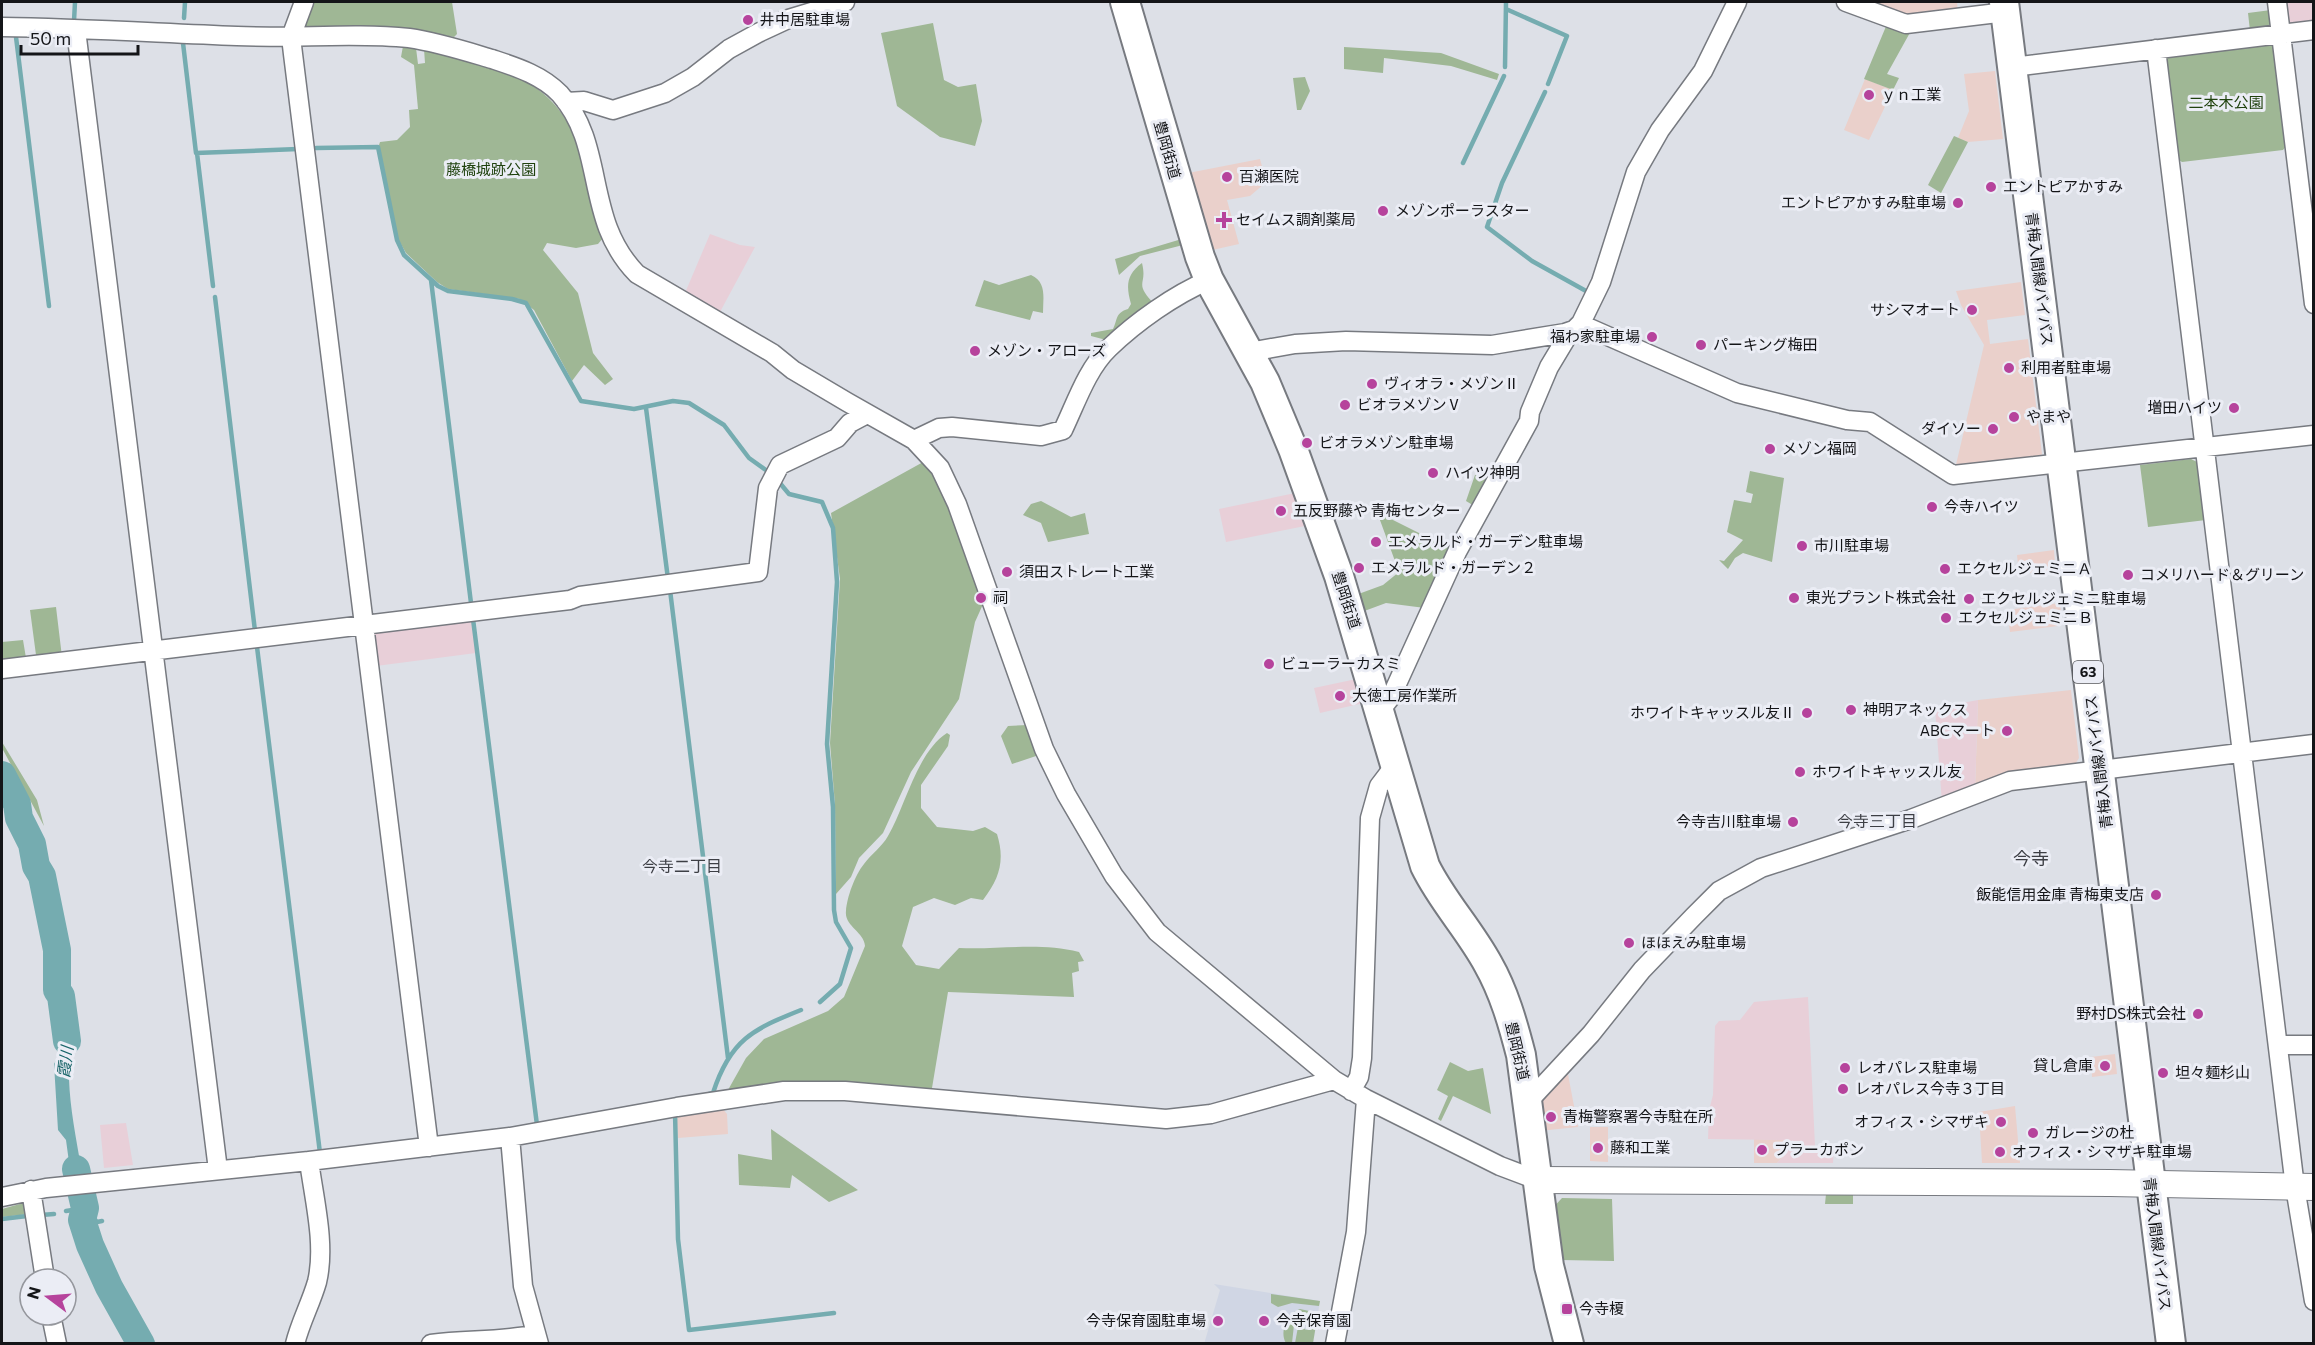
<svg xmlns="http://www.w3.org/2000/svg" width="2315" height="1345" font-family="Commissioner,'Noto Sans JP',sans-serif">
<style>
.commercial{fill:#ead0cb}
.industrial{fill:#e8cfd8}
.built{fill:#d0d6e4}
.green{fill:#9fb795}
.water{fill:#75acb0}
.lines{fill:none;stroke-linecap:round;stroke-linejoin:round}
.stream{stroke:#75acb0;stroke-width:4.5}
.river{stroke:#75acb0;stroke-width:28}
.street-casing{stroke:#777a80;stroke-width:21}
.secondary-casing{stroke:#777a80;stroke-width:28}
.primary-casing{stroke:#777a80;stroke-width:32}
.street{stroke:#fff;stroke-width:18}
.secondary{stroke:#fff;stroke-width:26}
.primary{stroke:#fff;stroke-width:28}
.poi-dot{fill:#b6439c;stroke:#ebedf5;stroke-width:2}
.labels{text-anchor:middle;stroke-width:6;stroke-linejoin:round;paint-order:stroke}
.shield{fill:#ebedf5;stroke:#54565a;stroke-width:1.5}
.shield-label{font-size:14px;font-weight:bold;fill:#141518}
.poi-label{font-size:15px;fill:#141518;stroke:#ebedf5;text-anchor:start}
.park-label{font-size:15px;fill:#20420e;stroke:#ebedf5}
.street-label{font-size:15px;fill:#141518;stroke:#ebedf5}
.neighbourhood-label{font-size:16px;fill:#3d3f45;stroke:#ebedf5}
.water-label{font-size:16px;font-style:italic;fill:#186468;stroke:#ebedf5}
.quarter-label{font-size:18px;fill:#3d3f45;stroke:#ebedf5}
</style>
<rect width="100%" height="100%" fill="#dde0e7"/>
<path class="commercial" d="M1862,2H1957L1958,13L1918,19Z
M1995,71L2003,139L1968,142L1958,138L1969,111L1964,74Z
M1865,79L1893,90L1869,140L1844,130Z
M1260,159L1266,181L1264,184L1250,196L1227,200L1239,244L1208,251L1183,174Z
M2021,282L2025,315L1987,320L1990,344L2028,339L2042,454L2037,459L1955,469L1984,345L1961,305L1956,291Z
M2054,550L2055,565L2051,570L2019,574L2017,555Z
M2060,603L2062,620L2058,626L2010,632L2007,610Z
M2071,690L2079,758L2074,766L1975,789L1978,700Z
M2115,1054L2117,1074L2092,1077L2091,1057Z
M1567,1069L1578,1127L1539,1131L1536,1102Z
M2015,1106L2020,1163H1982L1979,1112Z
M722,1108L727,1114L728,1134L678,1138L676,1112Z
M1590,1127H1608V1162L1590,1161Z
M1754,1139L1786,1140V1154L1777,1163H1754Z"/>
<path class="industrial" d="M2284,2H2313V22L2292,24L2286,20Z
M710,234L740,245L755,247L720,312L685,293Z
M1300,492L1309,518L1305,526L1226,542L1219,509Z
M472,618L476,653L376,666L373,637L377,630Z
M1361,678L1368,702L1320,713L1314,688Z
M1978,700L1975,789L1942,803L1935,708Z
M1808,997L1815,1146H1834L1833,1163H1777L1786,1154V1140L1708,1139L1709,1110L1713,1095L1715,1026L1719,1021L1740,1020L1754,1002Z
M126,1123L133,1165L104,1168L100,1125Z"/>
<path class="built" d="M1214,1284L1320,1301L1313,1343L1204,1344L1220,1290Z"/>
<path class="green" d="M311,2H452L457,34L454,37L407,28L304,27Z
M2271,10L2273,22L2268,29L2250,31L2248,13Z
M933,23L944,80L958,87L976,84L982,121L975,146L940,137L897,106L881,33Z
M1887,24L1912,29L1887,74L1899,78L1893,90L1864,79Z
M2271,43L2276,47L2288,144L2283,150L2182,162L2176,158L2165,61L2169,55Z
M403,46L416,48L418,64L425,63L424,49C499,66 559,77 583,158C591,185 593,212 603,238L598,244L576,248L547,243L543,250L578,293L593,353L613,379L605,385L584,365L572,381L534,310L520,299L448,289L437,282L406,253L398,239L379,145L380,142L397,140L410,127L409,110L418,109L414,65L401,57Z
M1344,47L1441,53L1499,74L1497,80L1451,66L1384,58L1383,73L1344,69Z
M1305,77L1310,91L1301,110H1297L1293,78Z
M1954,136L1968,142L1941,193L1928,185Z
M1185,238L1183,245L1140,256L1119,275L1115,259Z
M1142,263C1148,287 1132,281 1156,306L1110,341L1091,336V333L1113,329C1118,319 1115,313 1128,309L1131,304C1126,286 1126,275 1142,263Z
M1031,275C1047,282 1043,298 1043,313L1033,311L1030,320L975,306L984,280L999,285Z
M2191,459L2199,463L2206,520L2148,527L2140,465Z
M925,461L942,487L984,602L975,622L959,699L911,772L883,833L859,858L851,877L836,894L835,805L830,743L840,579L831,513Z
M1750,471L1784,478L1772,562L1743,553L1735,558L1728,569L1719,560L1724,561L1743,540L1727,532L1734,500L1751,503L1753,494L1746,492Z
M1475,475L1491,479L1476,507L1466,501Z
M1041,501L1071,517L1085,513L1089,534L1048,542L1041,523L1023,515L1031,504Z
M1377,512L1451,549L1425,608L1386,603L1359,613L1353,596L1383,585L1399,572Z
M56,607L62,657L42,660L36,655L30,610Z
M23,640L26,658L2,665V642Z
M1028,725L1039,755L1012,764L1001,736L1008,726Z
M947,733L950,735L948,746L921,785V808L937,827L973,831L985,827L997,834C1005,860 1000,878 983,900L971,898L955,905L934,898L913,907L902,946L916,965L939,969L959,948C998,950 1039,942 1079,952L1084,961L1078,962L1079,971L1072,973L1074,997L948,992L931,1094L730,1093L728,1090L746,1058L764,1039L828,1011L844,997L865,946C864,932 844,926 846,911C847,897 855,875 864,864C871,854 882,847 888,836C905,807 917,752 947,733Z
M2,742L37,800L44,826L2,748Z
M1450,1062L1468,1071L1483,1068L1491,1114L1453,1096L1441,1121L1438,1119L1448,1096L1437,1090Z
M771,1129L858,1190L829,1202L792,1175L790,1188L739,1185L738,1154L772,1160Z
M1826,1194H1853V1204H1825Z
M1562,1198L1612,1199L1614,1261L1561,1260L1549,1212Z
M27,1202L29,1214L2,1217V1209Z
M1271,1294L1320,1301L1319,1306L1292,1303L1278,1307L1271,1303Z
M1300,1309L1318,1313L1313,1343H1295L1298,1327L1301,1326L1306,1330L1310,1327L1309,1321L1303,1318L1294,1325L1292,1343H1286C1279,1332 1287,1313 1300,1309Z"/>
<path class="water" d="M61,1002C77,1027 68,1051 69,1079C70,1108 76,1138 81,1167C83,1181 88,1193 85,1208L71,1177L66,1140L58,1130L54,1064L64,1046L59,1010Z"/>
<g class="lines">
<path class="stream" d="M1506,9L1567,36L1548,84
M184,18L185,2
M74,21L75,2
M16,37L49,306
M183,43L196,153L298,149
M1505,67L1506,2
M1545,92L1502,183L1487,227L1532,261L1586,291
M316,148L378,147L397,240L404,255L438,286L448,291L512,299L526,303L581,401L634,409L673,401L689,403L724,425L749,458L770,473
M197,153L213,286
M1463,163L1504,76
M431,280L471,603
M215,297L255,631
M646,408L668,579
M779,482L789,494L822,502L833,528L837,582L827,744L833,807L834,910L836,922L851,948L840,984L820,1002
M670,590L728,1058
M473,619L537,1125
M257,647L320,1153
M709,1094L713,1093C730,1040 753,1029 801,1010
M675,1112L678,1239L689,1330L834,1313
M66,1211L85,1208L97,1222L102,1221
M41,1215L54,1214
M2,1219L27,1216"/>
<path class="river" d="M2,775L17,804L19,818L32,844L36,866L42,876L57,950V990L61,996L67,1041
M76,1169L85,1208L82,1220L90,1245L109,1287L141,1344"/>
<g class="street-casing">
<path id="street" d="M304,2L291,37L293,54L429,1147
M1846,2L1906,24L2006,12
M2277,2L2314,304
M2,27C80,28 158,33 237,36C294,39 352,32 409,38C437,42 465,51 492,59C516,67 542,75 560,94C607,147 583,219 637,274L772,353L793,370L847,402L914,440L940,468L957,504L1044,749L1066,794L1114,876L1157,932L1334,1080L1366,1099L1500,1166L1537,1180
M76,30L218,1170
M2156,49L2295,1187L2314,1301
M2013,67L2314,30
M566,102L584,101L613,110L665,93L693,77L729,49L760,32L788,19L845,2
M1249,352L1295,344L1346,341L1492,345L1565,333L1585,326L1737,393L1847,420L1870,422L1953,475L2314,435
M914,440L939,428L952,427L1041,436L1063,430C1076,403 1087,369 1109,348C1136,322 1174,295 1209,280
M2,669L570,600L580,596L758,572L768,488L780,465L837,438L850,423L867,414
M1380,711L1391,697L1457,552L1529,421L1530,412L1549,367L1567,337L1581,323L1601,282L1636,172L1660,130L1703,71L1737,2
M2278,1045H2314
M1351,1091L1359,1077L1362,1058L1370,818L1379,786L1395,765
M1527,1103L1591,1034L1642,970L1694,916L1719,891L1761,868L1911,819L2010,781L2314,744
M510,1137L523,1286L539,1344
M31,1190L45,1279
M2,1197L46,1188L309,1161L510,1137L677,1107L784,1091H845L1166,1119L1211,1114L1334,1080
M51,1315L57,1344
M295,1344C300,1323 311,1303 317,1282C326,1245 314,1199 309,1161
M431,1344C467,1339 501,1342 536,1334
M1335,1344L1356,1232L1366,1099"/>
</g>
<g class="secondary-casing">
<path id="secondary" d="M1537,1180L2110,1183L2314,1187"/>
</g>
<g class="primary-casing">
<path id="primary" d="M1125,2L1200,257L1209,280L1265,382L1293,449L1339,576L1425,866C1442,901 1469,929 1488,964C1504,992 1513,1024 1521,1055L1549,1266L1569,1344
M2004,2L2171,1344"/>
</g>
<use href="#street" class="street"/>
<use href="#secondary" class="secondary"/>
<use href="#primary" class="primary"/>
</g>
<g class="poi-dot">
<circle cx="748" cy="20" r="6"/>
<circle cx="1869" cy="95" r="6"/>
<circle cx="1227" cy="177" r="6"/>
<circle cx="1991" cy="187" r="6"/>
<circle cx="1958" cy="203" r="6"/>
<circle cx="1383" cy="211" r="6"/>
<path d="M1221 211h6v6h6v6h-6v6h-6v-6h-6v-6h6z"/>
<circle cx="1972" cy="310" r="6"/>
<circle cx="1652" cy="337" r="6"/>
<circle cx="1701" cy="345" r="6"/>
<circle cx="975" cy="351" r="6"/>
<circle cx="2009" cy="368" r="6"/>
<circle cx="1372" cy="384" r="6"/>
<circle cx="1345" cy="405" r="6"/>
<circle cx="2234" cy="408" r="6"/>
<circle cx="2014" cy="417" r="6"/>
<circle cx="1993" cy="429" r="6"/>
<circle cx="1307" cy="443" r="6"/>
<circle cx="1770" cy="449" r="6"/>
<circle cx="1433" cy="473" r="6"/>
<circle cx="1932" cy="507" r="6"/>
<circle cx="1281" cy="511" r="6"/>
<circle cx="1376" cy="542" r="6"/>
<circle cx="1802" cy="546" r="6"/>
<circle cx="1359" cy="568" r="6"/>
<circle cx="1945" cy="569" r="6"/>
<circle cx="1007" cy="572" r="6"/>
<circle cx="2128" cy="575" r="6"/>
<circle cx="981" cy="598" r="6"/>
<circle cx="1794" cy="598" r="6"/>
<circle cx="1969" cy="599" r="6"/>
<circle cx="1946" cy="618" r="6"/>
<circle cx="1269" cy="664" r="6"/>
<circle cx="1340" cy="696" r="6"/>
<circle cx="1851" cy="710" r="6"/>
<circle cx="1807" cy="713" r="6"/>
<circle cx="2007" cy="731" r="6"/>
<circle cx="1800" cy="772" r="6"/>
<circle cx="1793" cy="822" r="6"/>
<circle cx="2156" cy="895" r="6"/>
<circle cx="1629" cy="943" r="6"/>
<circle cx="2198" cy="1014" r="6"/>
<circle cx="2105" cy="1066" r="6"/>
<circle cx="1845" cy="1068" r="6"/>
<circle cx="2163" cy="1073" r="6"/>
<circle cx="1843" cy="1089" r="6"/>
<circle cx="1551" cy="1117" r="6"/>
<circle cx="2001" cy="1122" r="6"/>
<circle cx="2033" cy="1133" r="6"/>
<circle cx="1598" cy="1148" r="6"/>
<circle cx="1762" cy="1150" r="6"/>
<circle cx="2000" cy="1152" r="6"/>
<rect x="1561" y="1303" width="12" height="12" rx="3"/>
<circle cx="1218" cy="1321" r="6"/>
<circle cx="1264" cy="1321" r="6"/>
</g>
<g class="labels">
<rect class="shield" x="2073" y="661" width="30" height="22" rx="4.5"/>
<g class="shield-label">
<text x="2088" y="677">63</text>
</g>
<g class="poi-label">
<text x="760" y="25">井中居駐車場</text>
<text x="1881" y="100">ｙｎ工業</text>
<text x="1239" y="182">百瀬医院</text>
<text x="2003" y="192">エントピアかすみ</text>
<text x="1946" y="208" text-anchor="end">エントピアかすみ駐車場</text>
<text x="1395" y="216">メゾンポーラスター</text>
<text x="1236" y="225">セイムス調剤薬局</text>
<text x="1960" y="315" text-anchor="end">サシマオート</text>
<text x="1640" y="342" text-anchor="end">福わ家駐車場</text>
<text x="1713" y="350">パーキング梅田</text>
<text x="987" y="356">メゾン・アローズ</text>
<text x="2021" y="373">利用者駐車場</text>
<text x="1384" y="389">ヴィオラ・メゾンⅡ</text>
<text x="1357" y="410">ビオラメゾンⅤ</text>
<text x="2222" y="413" text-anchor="end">増田ハイツ</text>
<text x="2026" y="422">やまや</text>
<text x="1981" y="434" text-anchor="end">ダイソー</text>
<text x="1319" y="448">ビオラメゾン駐車場</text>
<text x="1782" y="454">メゾン福岡</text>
<text x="1445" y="478">ハイツ神明</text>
<text x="1944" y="512">今寺ハイツ</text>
<text x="1293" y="516">五反野藤や 青梅センター</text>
<text x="1388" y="547">エメラルド・ガーデン駐車場</text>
<text x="1814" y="551">市川駐車場</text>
<text x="1371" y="573">エメラルド・ガーデン２</text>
<text x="1957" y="574">エクセルジェミニＡ</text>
<text x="1019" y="577">須田ストレート工業</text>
<text x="2140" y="580">コメリハード＆グリーン</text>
<text x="993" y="603">祠</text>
<text x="1806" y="603">東光プラント株式会社</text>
<text x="1981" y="604">エクセルジェミニ駐車場</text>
<text x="1958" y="623">エクセルジェミニＢ</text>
<text x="1281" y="669">ビューラーカスミ</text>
<text x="1352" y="701">大徳工房作業所</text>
<text x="1863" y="715">神明アネックス</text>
<text x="1795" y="718" text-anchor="end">ホワイトキャッスル友Ⅱ</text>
<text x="1995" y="736" text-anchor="end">ABCマート</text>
<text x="1812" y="777">ホワイトキャッスル友</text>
<text x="1781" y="827" text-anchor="end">今寺吉川駐車場</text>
<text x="2144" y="900" text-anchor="end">飯能信用金庫 青梅東支店</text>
<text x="1641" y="948">ほほえみ駐車場</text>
<text x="2186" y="1019" text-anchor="end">野村DS株式会社</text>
<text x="2093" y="1071" text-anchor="end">貸し倉庫</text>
<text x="1857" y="1073">レオパレス駐車場</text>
<text x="2175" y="1078">坦々麺杉山</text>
<text x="1855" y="1094">レオパレス今寺３丁目</text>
<text x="1563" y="1122">青梅警察署今寺駐在所</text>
<text x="1989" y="1127" text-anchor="end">オフィス・シマザキ</text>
<text x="2045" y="1138">ガレージの杜</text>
<text x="1610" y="1153">藤和工業</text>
<text x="1774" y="1155">プラーカポン</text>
<text x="2012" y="1157">オフィス・シマザキ駐車場</text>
<text x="1579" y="1314">今寺榎</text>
<text x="1206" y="1326" text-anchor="end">今寺保育園駐車場</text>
<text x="1276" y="1326">今寺保育園</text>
</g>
<g class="park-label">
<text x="2226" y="108">二本木公園</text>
<text x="491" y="175">藤橋城跡公園</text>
</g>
<g class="street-label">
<text transform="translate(1167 150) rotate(74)" y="5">豊岡街道</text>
<text transform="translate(2039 279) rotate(83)" y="5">青梅入間線バイパス</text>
<text transform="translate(1346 600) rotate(72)" y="5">豊岡街道</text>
<text transform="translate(2099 762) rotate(-97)" y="5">青梅入間線バイパス</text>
<text transform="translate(1517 1051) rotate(77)" y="5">豊岡街道</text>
<text transform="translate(2157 1244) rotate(83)" y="5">青梅入間線バイパス</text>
</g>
<g class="neighbourhood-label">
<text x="1877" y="827">今寺三丁目</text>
<text x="682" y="872">今寺二丁目</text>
</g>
<g class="water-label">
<text transform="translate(65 1062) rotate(-83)" y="6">霞川</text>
</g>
<g class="quarter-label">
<text x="2031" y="865">今寺</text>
</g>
</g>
<rect width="2315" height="1345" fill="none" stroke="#141518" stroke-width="6"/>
<g transform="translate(48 1297) rotate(286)"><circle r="28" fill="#ebedf5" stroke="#95979d" stroke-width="1.5"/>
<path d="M0-4.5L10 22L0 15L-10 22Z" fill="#b6439c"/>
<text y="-9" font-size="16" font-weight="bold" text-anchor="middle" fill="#141518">N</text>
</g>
<path d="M21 45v9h117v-9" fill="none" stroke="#141518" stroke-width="3"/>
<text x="30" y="45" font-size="18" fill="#141518" stroke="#ebedf5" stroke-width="4.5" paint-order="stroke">50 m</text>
</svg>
